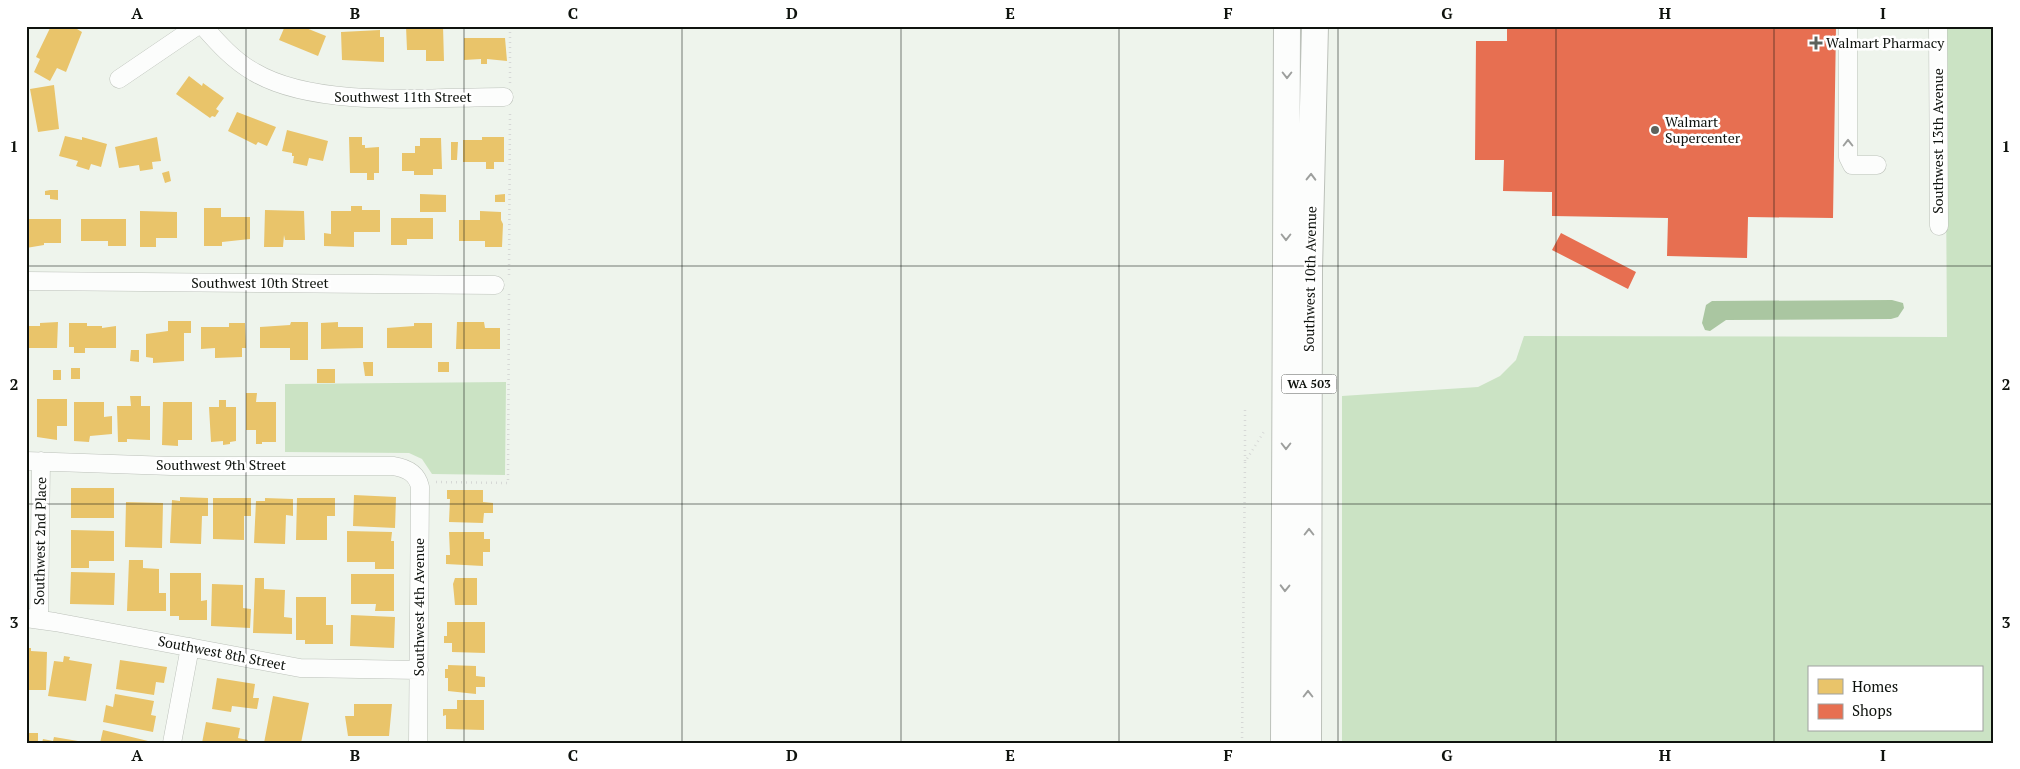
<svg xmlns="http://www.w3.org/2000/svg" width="2020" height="769" font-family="'PT Serif',serif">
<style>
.green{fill:#cbe3c4;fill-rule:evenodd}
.water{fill:#aac6a1}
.homes{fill:#e9c46a}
.shops{fill:#e76f51}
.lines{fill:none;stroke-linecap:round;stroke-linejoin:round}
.minor-casing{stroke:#bcc1ba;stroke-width:19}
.highway-casing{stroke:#bcc1ba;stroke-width:28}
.path{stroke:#d6d8d6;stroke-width:2.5;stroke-dasharray:1 4;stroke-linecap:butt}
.minor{stroke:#fcfdfc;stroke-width:18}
.highway{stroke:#fcfdfc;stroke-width:26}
.oneway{stroke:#9d9f9d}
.grid{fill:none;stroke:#0f130e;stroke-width:1;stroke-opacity:0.55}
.poi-dot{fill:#5d625c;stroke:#fff;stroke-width:2}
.labels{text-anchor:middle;stroke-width:5;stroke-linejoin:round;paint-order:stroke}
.shield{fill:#fff;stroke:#575a56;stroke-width:1}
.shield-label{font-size:12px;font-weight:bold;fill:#0f130e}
.poi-label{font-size:14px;fill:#0f130e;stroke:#fff;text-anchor:start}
.street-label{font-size:14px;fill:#0f130e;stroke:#fff}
.neatline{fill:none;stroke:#0f130e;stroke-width:2}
.grid-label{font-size:16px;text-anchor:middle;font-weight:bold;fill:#0f130e}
</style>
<rect width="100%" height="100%" fill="#eef4ec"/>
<path class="green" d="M1945,26H1994V743H1342V396L1478,387L1500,376L1516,360L1524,336L1947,337ZM1809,668H1981V730H1809Z
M506,382L505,475L432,474L422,459L409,453L285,452V384Z"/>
<path class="water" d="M1892,300L1903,303L1904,308L1898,317L1891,319L1726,320L1710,331L1705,330L1702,323L1706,305L1712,301Z"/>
<path class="homes" d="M51,26H72L82,32L66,72L57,68L50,81L34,72L40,59L36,57Z
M285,26H307L306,28L326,36L318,56L279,40Z
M406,26H443L444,61H426V50H407Z
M380,30V37H384V62L342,60L341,32Z
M464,38H505L507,61L487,59V64H481V59L464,60Z
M189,76L202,86L203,83L224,98L216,109L219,111L215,117L212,116L210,118L176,94Z
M54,85L59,129L38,132L30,89Z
M237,112L276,127L267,146L258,142L256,145L228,131Z
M287,130L328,141L323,161L309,158L307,166L293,163L294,156H292V153L282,151Z
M65,136L82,140V137L107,144L101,167L91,164L89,170L76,166L78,161L59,156Z
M157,137L161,161L152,162L153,169L140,171L139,165L119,168L115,147Z
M349,137H362V145H365V148L379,147V173H374V180H367V173H350Z
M482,137H504V162H494V169H486V162H463V140H482Z
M420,138H441L442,169H433V175H414V171H402V153H415V146H420Z
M451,142H458L457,160H451Z
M169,171L171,181L165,183L162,173Z
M50,190H58V200L50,199V195H45V191Z
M420,194L446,195V212H420Z
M505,194V202H495V195Z
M351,206H362V210H380V232H354V247L324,246V233L331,234V211H351Z
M204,208H221V217H250V239L222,242V246H204Z
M265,210L304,211L305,240H285L284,235L283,247H264Z
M140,211L177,212V238H156V247H140Z
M480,211L501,212V220L503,224L502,247H485V241H459V220H480Z
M391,218H433V239H407V245H391Z
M26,219H61V243H44V245L26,248Z
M81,219H126V246H108V241H81Z
M168,321H191V333H184V361L153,363V358L146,357V334L168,331Z
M58,322L57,348H26V328L28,326H40V323Z
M291,322H308V360H290V348H260V327L290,325Z
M338,322V327H363V348L321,349V323Z
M457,322H484L485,328H500V349H456Z
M69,323H87V326H102V328L116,326V348H85V353H74V347H69Z
M229,323H245L246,348H242V357L215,358V348L201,349V327H229Z
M414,323H432V348H387V328L414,326Z
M131,350H139V362L130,361Z
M363,362H373V376H365Z
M438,362H449V372H438Z
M71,368H80V379H71Z
M317,369H335V383H317Z
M53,370H61V380H53Z
M246,393H257L256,402H276V442H262V444H256V430H246Z
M130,396H141V406H150V440L127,439V442H118L117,406H131Z
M37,399H67V426H57V440L37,437Z
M219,400H226V407H236V441L230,442V444L223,445V441L211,442L209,407H219Z
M74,402H104V417L112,416V434L90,436L89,442L74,441Z
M163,402H192V440H178V446L162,445Z
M71,488H114V518H71Z
M447,490H483V502L493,503V513H484L483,523L449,522L450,499H447Z
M354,495L396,497L395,528L353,526Z
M180,497L208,498V516H202L201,544L170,543L172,500L180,501Z
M213,498H251V516H244V540L213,539Z
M265,498L293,499V516L286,515L285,544L254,543L256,501H265Z
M297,498H335V516H327V540H296Z
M126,502L163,503L162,548L125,547Z
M71,530L114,531V561H89V568H71Z
M347,531L392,532L391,541H394V569H375V562H347Z
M449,532H484V539H490V552H483V566L446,564V555H450Z
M129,560H143V568L159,569V593H166V611H127Z
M71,572L115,573L114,605L70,604Z
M170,573H201V601L207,600V620H179V616H170Z
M351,574H394V611H375L376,604H351Z
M255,578H264V589L285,590L284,617L292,618V634L253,633Z
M455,578H477V605H455L453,584Z
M212,584L243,585V608L251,609L250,628L211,626Z
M296,597H326V625H333V644H305V640H296Z
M351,615L395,617L394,648L350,646Z
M447,622H485V653L452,652V643H444V636H447Z
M26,648H31V651L47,652L46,690H28L26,694Z
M64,656L70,657L69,660L92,664L86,701L48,696L54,661L63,662Z
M120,660L167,667L164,683L156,682L154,695L116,689Z
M448,665L476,666V676L485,677V687H476V694L448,691V678H445V669H448Z
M217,678L255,684L253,698H259L257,709L232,706L231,712L212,709Z
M115,694L154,701L151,715L156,716L153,732L103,722L106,705L113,707Z
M273,696L309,703L301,743H264Z
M457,700H484V730L446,729V715L443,716V709H457Z
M354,704H392L389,736H348L345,716H354Z
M206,722L240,728L238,738L248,740L247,743H202Z
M103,730L148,741V743H100Z
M26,733H38V743H26Z
M54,737L84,742V743H42L43,739L53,741Z"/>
<path class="shops" d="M1507,26H1836L1833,218L1748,217L1747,258L1667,256L1668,218L1552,216V192L1503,191L1504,160H1475L1476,41H1507Z
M1561,233L1636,272L1628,289L1552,250Z"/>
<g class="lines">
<g class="minor-casing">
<path id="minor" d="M203,26C218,43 234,61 254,72C316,109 433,97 504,97
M1848,26V157L1852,165H1877
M1938,26L1939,226
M119,79L197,26
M26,281L495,285
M26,461L171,466H393C406,468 417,473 420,487L418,743
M26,618L55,622L300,668L419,670
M39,620L41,461
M172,743L190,647"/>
</g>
<g class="highway-casing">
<path id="highway" d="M1284,743L1287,26
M1308,743L1309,269L1315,26"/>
</g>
<path class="path" d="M510,83V26
M509,275L510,111
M1245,461V408
M436,482L508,483L509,293
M1242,743L1245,462L1265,430"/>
<use href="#minor" class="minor"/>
<use href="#highway" class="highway"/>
</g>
<defs><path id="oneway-chevron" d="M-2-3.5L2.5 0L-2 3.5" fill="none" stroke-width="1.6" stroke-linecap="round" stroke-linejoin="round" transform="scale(1.25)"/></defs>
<g class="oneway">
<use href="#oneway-chevron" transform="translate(1287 75) rotate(90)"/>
<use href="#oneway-chevron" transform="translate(1848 143) rotate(-90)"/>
<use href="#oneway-chevron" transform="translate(1311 177) rotate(-89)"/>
<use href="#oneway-chevron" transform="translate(1286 237) rotate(90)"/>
<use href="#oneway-chevron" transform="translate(1286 446) rotate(90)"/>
<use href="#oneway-chevron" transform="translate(1309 532) rotate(-90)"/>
<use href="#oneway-chevron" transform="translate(1285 588) rotate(91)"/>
<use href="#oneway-chevron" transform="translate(1308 694) rotate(-90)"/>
</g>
<path class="grid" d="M246,26V743M464,26V743M682,26V743M901,26V743M1119,26V743M1338,26V743M1556,26V743M1774,26V743M26,266H1994M26,504H1994"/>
<g class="poi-dot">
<path d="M1813.5 35.5h5v5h5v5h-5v5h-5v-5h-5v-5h5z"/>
<circle cx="1655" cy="130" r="5"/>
</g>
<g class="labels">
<rect class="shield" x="1281.5" y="374.5" width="55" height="19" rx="4"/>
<g class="shield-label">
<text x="1309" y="388">WA 503</text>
</g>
<g class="poi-label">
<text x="1826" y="48">Walmart Pharmacy</text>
<text x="1665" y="127">Walmart<tspan x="1665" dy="16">Supercenter</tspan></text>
</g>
<g class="street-label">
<text x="403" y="102">Southwest 11th Street</text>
<text transform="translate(1938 141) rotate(-90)" y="5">Southwest 13th Avenue</text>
<text transform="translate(1310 279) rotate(-89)" y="5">Southwest 10th Avenue</text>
<text x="260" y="288">Southwest 10th Street</text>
<text x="221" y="470">Southwest 9th Street</text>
<text transform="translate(40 541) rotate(-89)" y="5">Southwest 2nd Place</text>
<text transform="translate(419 607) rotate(-90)" y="5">Southwest 4th Avenue</text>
<text transform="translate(222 653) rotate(11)" y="5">Southwest 8th Street</text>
</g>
</g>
<rect width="2020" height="769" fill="none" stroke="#ffffff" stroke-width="55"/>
<rect x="1808" y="666" width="175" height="65" fill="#ffffff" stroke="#9fa19f"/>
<rect x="1818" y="679" width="25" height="15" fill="#e9c46a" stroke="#9fa19f"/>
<text x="1852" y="692" font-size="15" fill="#0f130e">Homes</text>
<rect x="1818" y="704" width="25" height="15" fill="#e76f51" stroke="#9fa19f"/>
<text x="1852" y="716" font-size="15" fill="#0f130e">Shops</text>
<rect x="28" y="28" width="1964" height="714" class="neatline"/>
<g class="grid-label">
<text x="137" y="19">A</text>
<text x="355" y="19">B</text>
<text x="573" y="19">C</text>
<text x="792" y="19">D</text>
<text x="1010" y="19">E</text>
<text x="1228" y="19">F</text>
<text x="1447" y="19">G</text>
<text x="1665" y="19">H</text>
<text x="1883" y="19">I</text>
<text x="14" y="152">1</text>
<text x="2006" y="152">1</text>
<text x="14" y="390">2</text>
<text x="2006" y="390">2</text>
<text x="14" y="628">3</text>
<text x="2006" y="628">3</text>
<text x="137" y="761">A</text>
<text x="355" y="761">B</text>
<text x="573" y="761">C</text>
<text x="792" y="761">D</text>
<text x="1010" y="761">E</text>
<text x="1228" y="761">F</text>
<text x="1447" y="761">G</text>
<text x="1665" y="761">H</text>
<text x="1883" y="761">I</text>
</g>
</svg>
